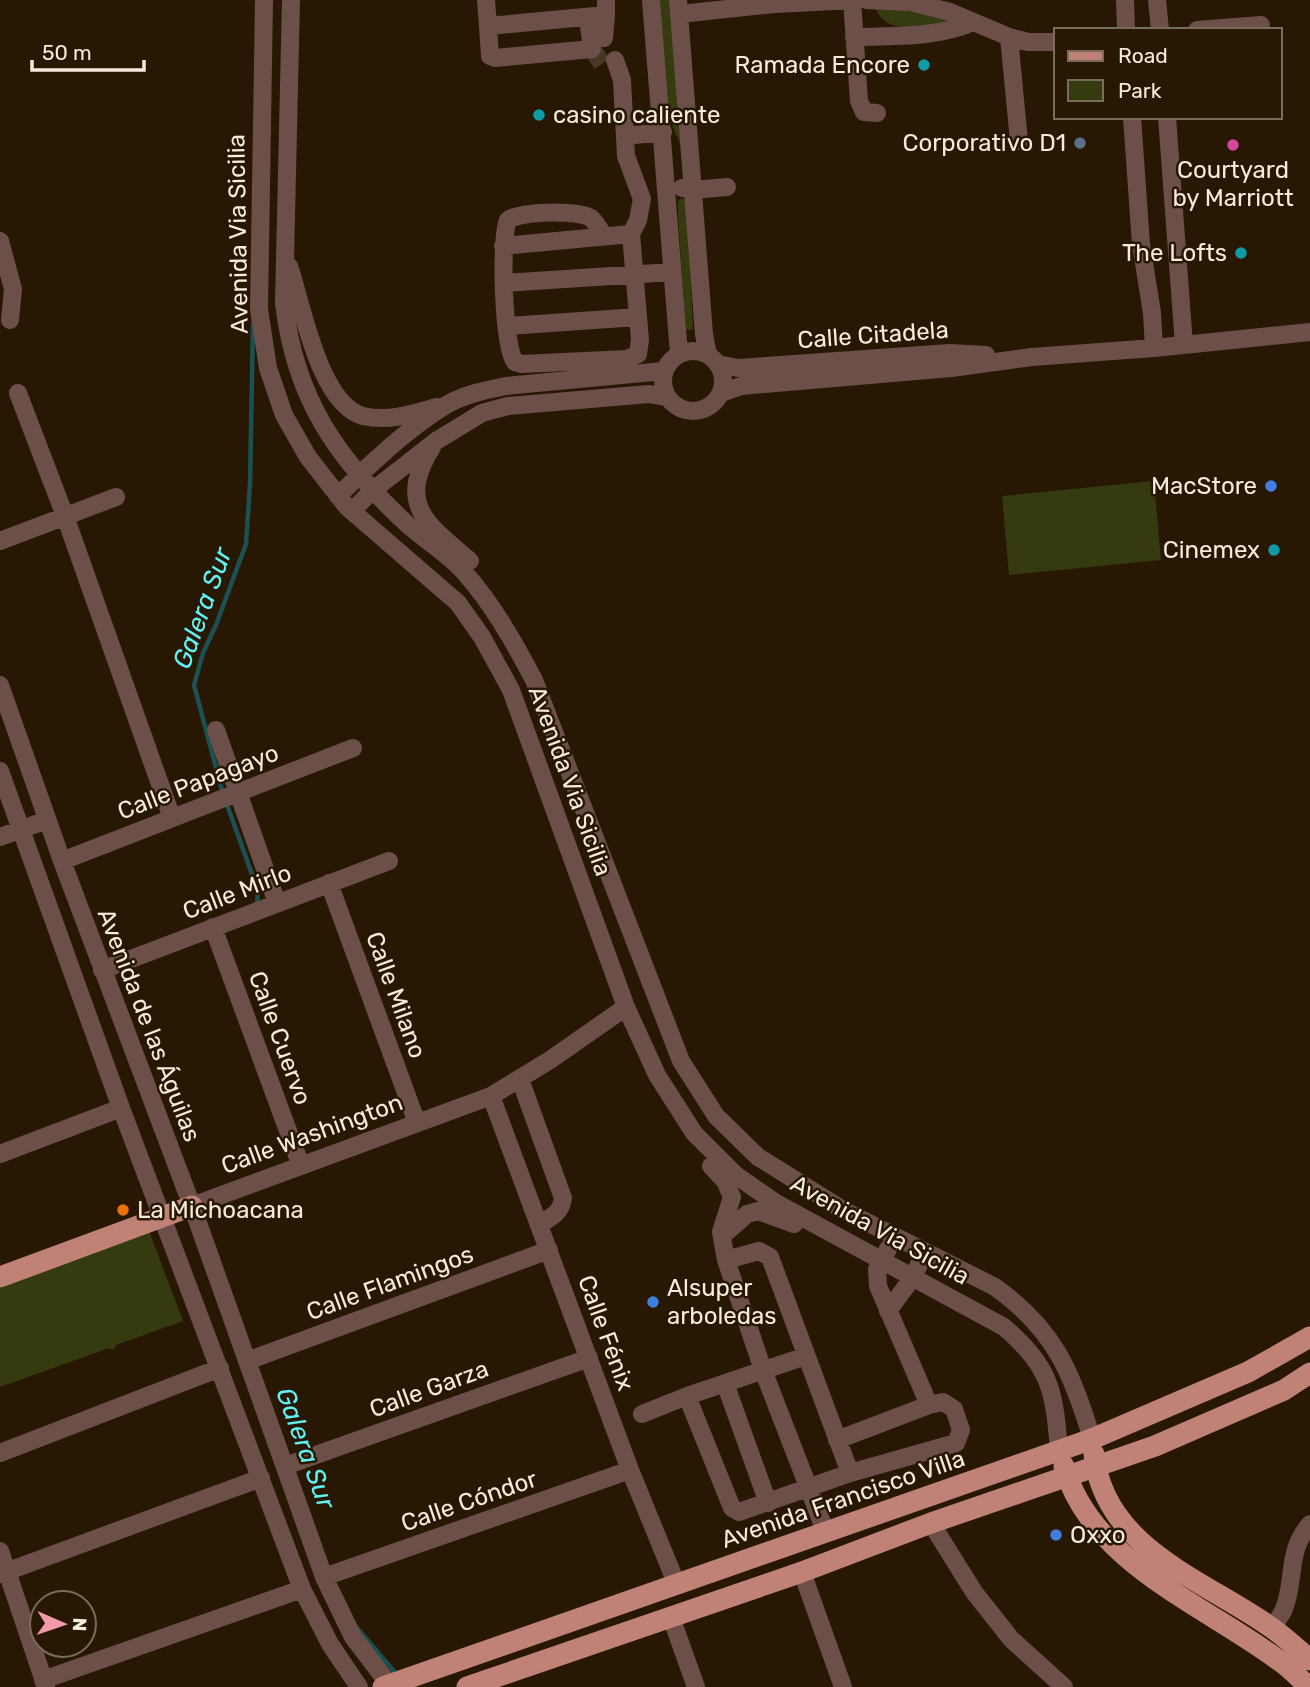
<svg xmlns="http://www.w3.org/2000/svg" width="1310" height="1687" font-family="Rubik,sans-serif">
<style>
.green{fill:#353b0e}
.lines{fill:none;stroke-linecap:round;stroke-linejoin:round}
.stream{stroke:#1b5152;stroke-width:4.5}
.minor-tunnel{stroke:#473824;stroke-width:18;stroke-dasharray:18 9;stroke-linecap:butt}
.minor{stroke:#6d4f4a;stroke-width:18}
.major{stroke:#c08277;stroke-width:21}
.culture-dot{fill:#0f9aa8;stroke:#281803;stroke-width:2.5}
.service-dot{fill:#5c6f8a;stroke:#281803;stroke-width:2.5}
.hotel-dot{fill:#d1479c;stroke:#281803;stroke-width:2.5}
.shop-dot{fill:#3f7fe0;stroke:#281803;stroke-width:2.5}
.food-dot{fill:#e8710a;stroke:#281803;stroke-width:2.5}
.labels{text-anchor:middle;stroke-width:5;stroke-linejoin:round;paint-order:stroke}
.poi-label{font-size:24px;fill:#f6ebde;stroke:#281803;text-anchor:end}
.street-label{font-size:24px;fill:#f6ebde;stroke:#281803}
.water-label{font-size:26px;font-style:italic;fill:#5ff1f4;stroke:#281803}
</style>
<rect width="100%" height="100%" fill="#281803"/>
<path class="green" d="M656,0H671L680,144L669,117Z
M876,9C902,9 930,11 953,23C930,25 887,38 876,9Z
M682,198L687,203L693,329L686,330L678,218V201Z
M1154,481L1161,560L1009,575L1002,496Z
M149,1231L183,1321L116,1345L114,1350L109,1348L0,1387V1286Z"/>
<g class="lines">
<path class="stream" d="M223,794L194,685L203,653L216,625L246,544L250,484L253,323
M226,802L258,891L257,903L254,905
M357,1628L397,1675"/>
<path class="minor-tunnel" d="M592,49L605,68"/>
<path class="minor" d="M264,0L259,309L268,368L284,415L308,457L347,507L458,603L482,637L511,690L626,1007L657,1075L694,1133L737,1176L776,1203L1004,1327C1051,1368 1054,1390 1059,1450
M291,0L284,303C295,400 338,460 408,525C426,541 449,554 465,573C493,605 514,642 534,680L681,1061L716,1116L758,1157L843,1210L995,1287C1054,1329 1072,1372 1092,1439
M486,0L488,26L606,15V0
M651,0L679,354
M678,0L704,334L708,355
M852,0L859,101L864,112L877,113
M866,0L911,2L950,12L1009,37L1028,42H1056
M1125,0L1126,30
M1157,0L1160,30
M680,14L774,4L855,0
M488,26L490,56L495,58L592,49L588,18
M1197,30L1261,25
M854,37C894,36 937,38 973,22
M1009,37L1019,141
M604,38L606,15
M1132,117L1141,244L1152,313L1154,348
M1167,117L1184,345
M625,136L663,132
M682,188L693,190L727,187
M604,236C600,230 596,222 591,218C578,210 520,211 508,220C500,239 503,346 515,362L522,364L627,359L638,354L640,340L631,234L638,220L642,199L626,156L622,80L615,60
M0,241L13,289L10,320
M503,246L631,234
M289,266C302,304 319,404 363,416C389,422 412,414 437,407
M504,283L672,272
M507,326L638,317
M663 381a30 30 0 1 1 60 0a30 30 0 1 1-60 0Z
M718,364L738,368L950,353L986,355
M18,393L65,516L172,818
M721,393L741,386L951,368L1032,357L1154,348L1310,332
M432,447C396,505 427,524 470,561
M338,496C367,466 412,425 448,404C466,394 486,390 506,386L664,371
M352,511L372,491L436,441L482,413L508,406L649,394L666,397
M0,541L116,497
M0,685L62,861L192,1206L324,1577L353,1637L391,1687
M216,730L277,903
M0,771L121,1108L302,1589L330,1644L359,1687
M0,837L47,820
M62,861L353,748
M329,883L417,1123
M213,927L301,1166
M102,970L389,861
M520,1079L563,1198C561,1213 552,1217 540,1224
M491,1096L630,1470L677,1585
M0,1154L121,1108
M711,1166L725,1181L732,1197L721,1232L726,1260L763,1370L826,1533
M192,1206L491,1096L550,1060L626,1007
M722,1236L747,1214L758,1211L794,1224
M888,1249L877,1269L878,1286L929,1405
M726,1260L759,1251L770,1257L850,1473
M888,1311L913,1277L925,1252
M806,1356L687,1396L732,1508L739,1512L850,1473L956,1443L961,1430L954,1409L943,1402L929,1405L837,1440
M247,1361L549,1250
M725,1383L768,1503
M642,1414L687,1396
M0,1453L220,1368
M285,1466L589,1358
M931,1523L974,1592L1011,1639L1064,1687
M0,1551L46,1687
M802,1572L843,1687
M0,1574L261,1478
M324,1577L630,1470
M671,1617L696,1687
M1272,1628C1276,1622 1281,1616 1284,1609C1296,1578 1286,1552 1310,1524
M43,1680L302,1589"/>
<path class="major" d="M0,1277L192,1206
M1094,1454C1104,1549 1205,1580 1272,1628C1286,1638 1298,1649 1310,1660
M1064,1466C1091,1563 1207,1606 1281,1662C1291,1669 1300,1679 1309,1687
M383,1687L1092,1439L1248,1372L1310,1337
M467,1687L802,1572L931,1523L1155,1446L1284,1390L1310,1373"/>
</g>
<g class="culture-dot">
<circle cx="924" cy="65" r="7"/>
<circle cx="539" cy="115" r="7"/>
<circle cx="1241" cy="253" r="7"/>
<circle cx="1274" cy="550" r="7"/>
</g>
<circle class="service-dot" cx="1080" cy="143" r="7"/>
<circle class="hotel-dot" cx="1233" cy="145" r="7"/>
<g class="shop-dot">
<circle cx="1271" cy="486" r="7"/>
<circle cx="653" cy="1302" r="7"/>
<circle cx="1056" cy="1535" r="7"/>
</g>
<circle class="food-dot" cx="123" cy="1210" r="7"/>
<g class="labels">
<g class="poi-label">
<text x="910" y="73">Ramada Encore</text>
<text x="553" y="123" text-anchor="start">casino caliente</text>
<text x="1066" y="151">Corporativo D1</text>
<text x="1233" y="178" text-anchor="middle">Courtyard<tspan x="1233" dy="28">by Marriott</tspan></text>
<text x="1227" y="261">The Lofts</text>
<text x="1257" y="494">MacStore</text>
<text x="1260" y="558">Cinemex</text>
<text x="137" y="1218" text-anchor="start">La Michoacana</text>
<text x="667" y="1296" text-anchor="start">Alsuper<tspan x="667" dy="28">arboledas</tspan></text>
<text x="1070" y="1543" text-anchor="start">Oxxo</text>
</g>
<g class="street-label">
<text transform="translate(238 234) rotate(-91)" y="8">Avenida Via Sicilia</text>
<text transform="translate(873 335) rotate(-4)" y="8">Calle Citadela</text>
<text transform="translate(570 781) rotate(70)" y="8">Avenida Via Sicilia</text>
<text transform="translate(198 782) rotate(-21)" y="8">Calle Papagayo</text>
<text transform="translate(237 892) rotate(-21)" y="8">Calle Mirlo</text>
<text transform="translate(396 995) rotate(70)" y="8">Calle Milano</text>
<text transform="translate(149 1025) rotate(69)" y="8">Avenida de las Águilas</text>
<text transform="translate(280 1038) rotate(70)" y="8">Calle Cuervo</text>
<text transform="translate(312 1134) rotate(-20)" y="8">Calle Washington</text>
<text transform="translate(880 1230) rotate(29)" y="8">Avenida Via Sicilia</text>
<text transform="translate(390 1283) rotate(-20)" y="8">Calle Flamingos</text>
<text transform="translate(606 1333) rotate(70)" y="8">Calle Fénix</text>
<text transform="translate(429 1389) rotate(-20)" y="8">Calle Garza</text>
<text transform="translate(843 1499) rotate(-19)" y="8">Avenida Francisco Villa</text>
<text transform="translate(469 1501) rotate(-19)" y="8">Calle Cóndor</text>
</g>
<g class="water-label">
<text transform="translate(202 608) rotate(-70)" y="9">Galera Sur</text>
<text transform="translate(306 1448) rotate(70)" y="9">Galera Sur</text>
</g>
</g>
<rect x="1054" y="28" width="228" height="91" fill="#281803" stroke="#7a6c5b" stroke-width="2"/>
<rect x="1068" y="51" width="35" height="10" fill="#c08277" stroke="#7a6c5b" stroke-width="2"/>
<text x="1118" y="63" font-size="21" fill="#f6ebde">Road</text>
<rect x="1068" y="80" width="35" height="21" fill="#353b0e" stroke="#7a6c5b" stroke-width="2"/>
<text x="1118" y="98" font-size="21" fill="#f6ebde">Park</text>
<g transform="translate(63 1624) rotate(92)"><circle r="33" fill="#281803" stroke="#7a6c5b" stroke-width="2"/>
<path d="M0-5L12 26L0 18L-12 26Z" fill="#f39aaa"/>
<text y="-10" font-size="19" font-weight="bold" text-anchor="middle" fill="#f6ebde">N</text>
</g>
<path d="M32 60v10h112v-10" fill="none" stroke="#f6ebde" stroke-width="3.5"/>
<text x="42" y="60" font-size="21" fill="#f6ebde" stroke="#281803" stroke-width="5" paint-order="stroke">50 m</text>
</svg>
